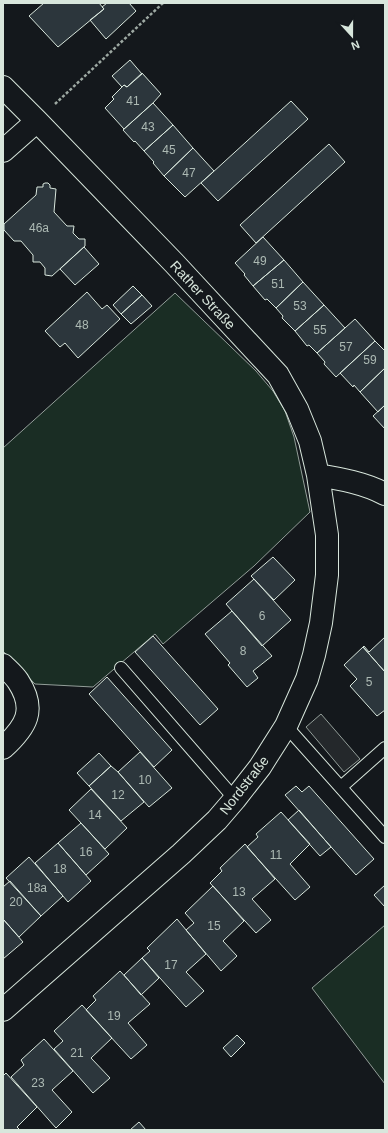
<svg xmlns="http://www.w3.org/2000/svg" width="388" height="1133" font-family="Arial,sans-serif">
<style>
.green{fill:#1a2d24;stroke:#939e99}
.parking{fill:#24282b;stroke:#939e99}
.building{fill:#2c363c;stroke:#d8e6dc}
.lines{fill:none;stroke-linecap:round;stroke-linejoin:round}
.lane-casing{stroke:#d8e6dc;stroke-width:14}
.street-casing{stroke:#d8e6dc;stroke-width:24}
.path{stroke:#9da8a2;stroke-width:2.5;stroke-dasharray:3 2;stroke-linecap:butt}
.lane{stroke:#14181c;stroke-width:12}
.street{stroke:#14181c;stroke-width:22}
.labels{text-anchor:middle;stroke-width:3;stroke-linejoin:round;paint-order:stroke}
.number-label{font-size:12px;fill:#adbab4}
.street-label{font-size:14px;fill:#d8e6dc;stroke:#14181c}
</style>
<rect width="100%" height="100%" fill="#14181c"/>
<path class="green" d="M175,293L256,371L273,391L285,411L294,437L310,512L254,566L163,644L155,634L93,687L35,684L3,651V448Z
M385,925V1084L312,988Z"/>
<path class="parking" d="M321,714L360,759L344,772L306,727Z"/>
<path class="building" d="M44,3H99L104,9L58,47L29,16Z
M107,3H129L136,11L106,39L90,20L104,9L102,7Z
M130,60L142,74L127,87L124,85L122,87L112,76Z
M142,73L161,94L153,103L124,129L105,108L114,99L112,97L124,85L127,87Z
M291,101L308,119L218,201L201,183Z
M153,103L173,125L144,151L135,141L134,142L123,130Z
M173,125L193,148L164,176L153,163L154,162L144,151Z
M329,144L345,162L256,243L240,225Z
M193,148L214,171L185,197L164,176Z
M45,183H48L50,185V188L56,189L54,212L67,226H74L73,233L79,239H85V246L52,276L45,275V268L40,262H33V255L21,241H14L4,230V224L36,195L37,187H43V184Z
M263,237L284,260L253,286L244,275L245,274L235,263Z
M84,247L99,264L75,285L60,269Z
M284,260L303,282L276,308L267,299L265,300L253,286Z
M303,282L324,305L295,331L282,318L283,316L276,308Z
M133,286L142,295L121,314L113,305Z
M87,292L102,309L107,305L120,319L78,358L65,343L60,347L45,331Z
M142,295L152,306L131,324L121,314Z
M324,305L345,328L317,353L309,345L307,346L295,331Z
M355,319L375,341L336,377L324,364L325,362L317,353Z
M375,341L385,351V368L360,392L354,385L353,387L340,373Z
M385,368V405L378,412L360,392Z
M385,405V429L373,416Z
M273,557L295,580L274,600L251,576Z
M254,579L291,620L262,646L226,604Z
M232,611L272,656L253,671L258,678L247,687L228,665L230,663L205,634Z
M153,636L218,709L200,725L135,652Z
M385,637V672L363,647L364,646L369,652Z
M363,647L385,672V710L377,716L350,686L357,679L344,665Z
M107,677L172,750L154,767L89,694Z
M140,752L172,788L149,807L118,772Z
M99,753L111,766L89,786L77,773Z
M111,766L118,772L144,802L121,821L89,786Z
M296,786L302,792L309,786L374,859L356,875L285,795Z
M91,789L127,828L105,849L69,810Z
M299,810L331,847L320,856L288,820Z
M281,812L310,844L290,864L310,887L295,900L247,847L258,837L256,834Z
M81,823L109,854L86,875L58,843Z
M58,843L91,881L68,902L35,863Z
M245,844L275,879L252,899L271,920L256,933L210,883L222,871L220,868Z
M29,857L63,896L41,916L6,878Z
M10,881L41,916L19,937L3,919V887Z
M385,885V907L374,895Z
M213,886L244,921L223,941L237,956L221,971L186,930L194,923L185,913Z
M3,919L23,942L3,959Z
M177,919L206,954L186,972L204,991L186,1007L142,958L150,951L147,948Z
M142,958L159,978L141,995L124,975Z
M120,971L150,1004L128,1023L147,1045L131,1059L86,1010L96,1000L93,996Z
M82,1005L112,1038L91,1058L110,1078L93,1093L54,1049L63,1041L54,1031Z
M237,1035L245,1043L231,1057L223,1048Z
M44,1039L73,1071L52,1090L72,1112L56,1128L11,1077L24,1065L21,1060Z
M6,1073L37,1107L17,1127L20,1130H3V1076Z
M139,1122L146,1130H130Z"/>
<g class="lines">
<g class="lane-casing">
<path id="lane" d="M121,668L235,799
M286,726L385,837
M341,787L385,748"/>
</g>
<g class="street-casing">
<path id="street" d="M3,87L37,121L174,263L278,375L297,409L310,441L318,475C341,479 364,483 385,494
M3,151L37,121
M3,665C8,670 14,675 18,681C37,710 26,727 3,748
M3,1010L181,854L217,820L235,799L260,767L286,726L307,679L314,655L321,623L327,575V535L318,475"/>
</g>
<path class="path" d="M55,104L163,3"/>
<use href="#lane" class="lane"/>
<use href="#street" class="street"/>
</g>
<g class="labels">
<g class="number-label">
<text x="133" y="105">41</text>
<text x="148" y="131">43</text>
<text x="169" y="154">45</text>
<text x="189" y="177">47</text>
<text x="39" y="232">46a</text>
<text x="260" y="265">49</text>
<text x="278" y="288">51</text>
<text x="300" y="310">53</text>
<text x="82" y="329">48</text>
<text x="320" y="334">55</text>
<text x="346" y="351">57</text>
<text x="370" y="364">59</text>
<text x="262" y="620">6</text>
<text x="243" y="655">8</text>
<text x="369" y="686">5</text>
<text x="145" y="784">10</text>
<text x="118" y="799">12</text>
<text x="95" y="819">14</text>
<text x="86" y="856">16</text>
<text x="276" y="859">11</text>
<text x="60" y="873">18</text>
<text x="37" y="892">18a</text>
<text x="239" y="896">13</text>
<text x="16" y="906">20</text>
<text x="214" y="930">15</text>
<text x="171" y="969">17</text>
<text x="114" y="1020">19</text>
<text x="77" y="1057">21</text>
<text x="38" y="1087">23</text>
</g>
<g class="street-label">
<text transform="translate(203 295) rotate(47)" y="5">Rather Straße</text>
<text transform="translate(244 785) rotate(-52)" y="5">Nordstraße</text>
</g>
</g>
<rect width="388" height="1133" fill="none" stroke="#d8e6dc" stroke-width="8"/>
<g transform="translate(352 36) rotate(159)" stroke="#14181c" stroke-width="3" paint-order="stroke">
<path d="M0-3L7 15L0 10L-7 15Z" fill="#d8e6dc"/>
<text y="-6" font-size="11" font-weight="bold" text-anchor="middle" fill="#d8e6dc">N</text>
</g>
</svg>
